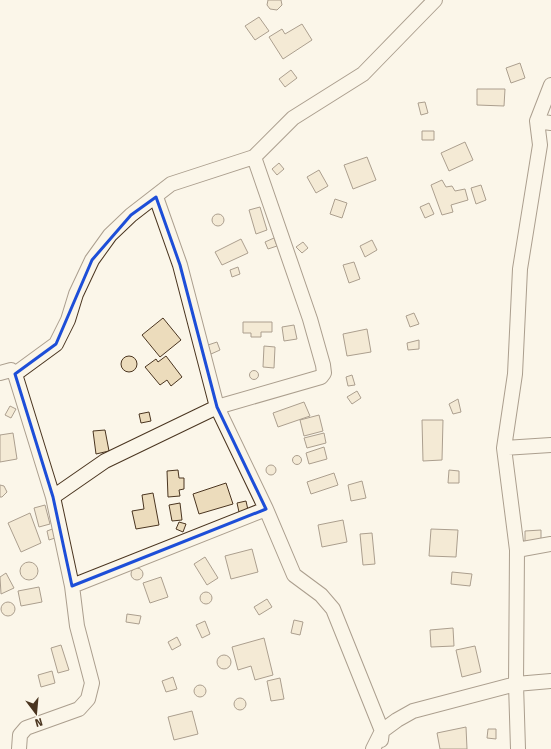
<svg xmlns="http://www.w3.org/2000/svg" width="551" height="749" font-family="'Fira Sans',sans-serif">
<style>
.building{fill:#ecdcbc;stroke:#4a3520}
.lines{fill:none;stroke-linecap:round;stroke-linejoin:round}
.street-casing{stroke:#4a3520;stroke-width:16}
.street{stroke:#fbf6e9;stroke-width:14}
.marked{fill:none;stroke:#1d4ed8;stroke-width:3;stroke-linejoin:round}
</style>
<rect width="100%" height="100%" fill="#fbf6e9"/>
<path class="building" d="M281,0L282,5L277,10L270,9L267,5L268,0Z
M259,17L269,31L255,40L245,26Z
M302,24L312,40L283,59L269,37L282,29L285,34Z
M520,63L525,78L511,83L506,68Z
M291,70L297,78L285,87L279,79Z
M477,89H505L504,106L477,105Z
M425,102L428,113L421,115L418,103Z
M422,131H434V140H422Z
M465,142L473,160L449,171L441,153Z
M367,157L376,180L353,189L344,165Z
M279,163L284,169L277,175L272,169Z
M319,170L328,186L316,193L307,177Z
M442,180L446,187L452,186L455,191L465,189L468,200L451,205L453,212L442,215L431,185Z
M481,185L486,200L476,204L471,188Z
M335,199L347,203L342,218L330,214Z
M429,203L434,214L425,218L420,207Z
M260,207L267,230L256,234L249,210Z
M212 220a6 6 0 1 1 12 0a6 6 0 1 1-12 0Z
M274,238L277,246L268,249L265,242Z
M241,239L248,253L222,265L215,252Z
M372,240L377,250L365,257L360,246Z
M303,242L308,248L302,253L296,247Z
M354,262L360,279L349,283L343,265Z
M238,267L240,274L232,277L230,270Z
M414,313L419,324L410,327L406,316Z
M163,318L181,340L160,357L142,335Z
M243,322H272V332H261V337H251V333H243Z
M294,325L297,339L284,341L282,327Z
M367,329L371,352L347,356L343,334Z
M419,340V349L408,350L407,343Z
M217,342L220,350L211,354L208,345Z
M264,346L275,347L274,368L263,367Z
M121 364a8 8 0 1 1 16 0a8 8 0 1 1-16 0Z
M166,356L182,377L171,386L167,380L160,385L145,367L156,359L158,362Z
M249.5 375a4.5 4.5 0 1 1 9 0a4.5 4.5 0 1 1-9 0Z
M352,375L355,385L348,386L346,377Z
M357,391L361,398L352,404L347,397Z
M458,399L461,412L453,414L449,404Z
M304,402L310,416L278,427L273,413Z
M10,406L16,409L11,418L5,415Z
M149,412L151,421L141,423L139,414Z
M319,415L323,431L304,436L300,420Z
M422,420H443L442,460L423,461Z
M105,430L109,451L96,454L93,431Z
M13,433L17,459L0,462V435Z
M324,433L326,443L307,448L304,438Z
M324,447L327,459L309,464L306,453Z
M292.5 460a4.5 4.5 0 1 1 9 0a4.5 4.5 0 1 1-9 0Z
M266 470a5 5 0 1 1 10 0a5 5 0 1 1-10 0Z
M178,470L179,478H184V489L179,490L180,496L168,497L167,471Z
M449,470L459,471V483H448Z
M334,473L338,485L311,494L307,482Z
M362,481L366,498L351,501L348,485Z
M226,483L233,504L199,514L193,494Z
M0,485L4,486L7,492L2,497H0Z
M153,493L159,525L136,529L132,511L144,509L142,495Z
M246,501L248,510L239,512L237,503Z
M180,503L182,520L172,521L169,505Z
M45,505L50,524L39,527L34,508Z
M30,513L41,543L21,552L8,523Z
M343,520L347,542L322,547L318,525Z
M179,522L186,524L183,532L176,529Z
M55,528L58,537L49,540L47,531Z
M431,529L458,530L456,557L429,556Z
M541,530V542H525V531Z
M372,533L375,564L363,565L360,534Z
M252,549L258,572L231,579L225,556Z
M205,557L218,578L207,585L194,564Z
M20 571a9 9 0 1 1 18 0a9 9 0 1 1-18 0Z
M131 574a6 6 0 1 1 12 0a6 6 0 1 1-12 0Z
M452,572L472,574L470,586L451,584Z
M6,573L14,588L1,594L0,577Z
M161,577L168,597L150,603L143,583Z
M39,587L42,602L21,606L18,591Z
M200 598a6 6 0 1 1 12 0a6 6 0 1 1-12 0Z
M267,599L272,607L259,615L254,607Z
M1 609a7 7 0 1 1 14 0a7 7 0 1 1-14 0Z
M127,614L141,616L139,624L126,622Z
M294,620L303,622L300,635L291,633Z
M205,621L210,634L202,638L196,625Z
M453,628L454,646L431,647L430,630Z
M177,637L181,645L172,650L168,642Z
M264,638L273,675L255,680L251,666L238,670L232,647Z
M61,645L69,670L58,673L51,648Z
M475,646L481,672L462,677L456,650Z
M217 662a7 7 0 1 1 14 0a7 7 0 1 1-14 0Z
M52,671L55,683L41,687L38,675Z
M173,677L177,689L166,692L162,681Z
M280,678L284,699L271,701L267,681Z
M194 691a6 6 0 1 1 12 0a6 6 0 1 1-12 0Z
M234 704a6 6 0 1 1 12 0a6 6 0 1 1-12 0Z
M192,711L198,734L174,740L168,717Z
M466,727L467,749H440L437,733Z
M488,729H496V739L487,738Z"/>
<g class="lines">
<g class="street-casing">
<path id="street" d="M537,121L551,123
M156,197L180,265L217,407L266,509L294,575L321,595L333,609L382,731L373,749
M0,373L11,370L15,374L56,344L68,320L76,294L92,260L110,235L131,215L171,184L254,157L293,118L363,74L435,0
M15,374L53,497L72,586L77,626L92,683L88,699L79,709L26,728L20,735L19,749
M504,448L551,445
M53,497L105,461L217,407L321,377L324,373L323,365L310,319L254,157
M517,550L551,544
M72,586L266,509
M381,740L382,731L397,720L413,711L516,684L551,681
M518,749L516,684L517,550L504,448L515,374L520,269L540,145L537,121L551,85"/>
</g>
<use href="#street" class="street"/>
</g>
<path d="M0 0H551V749H0ZM156,197L180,265L217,407L266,509L72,586L53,497L15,374L56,344L92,260L131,215Z" fill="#fbf6e9" fill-opacity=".55" fill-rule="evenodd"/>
<path class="marked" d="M156,197L180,265L217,407L266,509L72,586L53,497L15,374L56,344L92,260L131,215Z"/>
<g transform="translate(36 713) rotate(164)" stroke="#fbf6e9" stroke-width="3" paint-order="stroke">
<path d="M0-3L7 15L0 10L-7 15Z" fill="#4a3520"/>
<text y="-6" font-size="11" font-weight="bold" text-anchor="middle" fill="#4a3520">N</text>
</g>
</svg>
